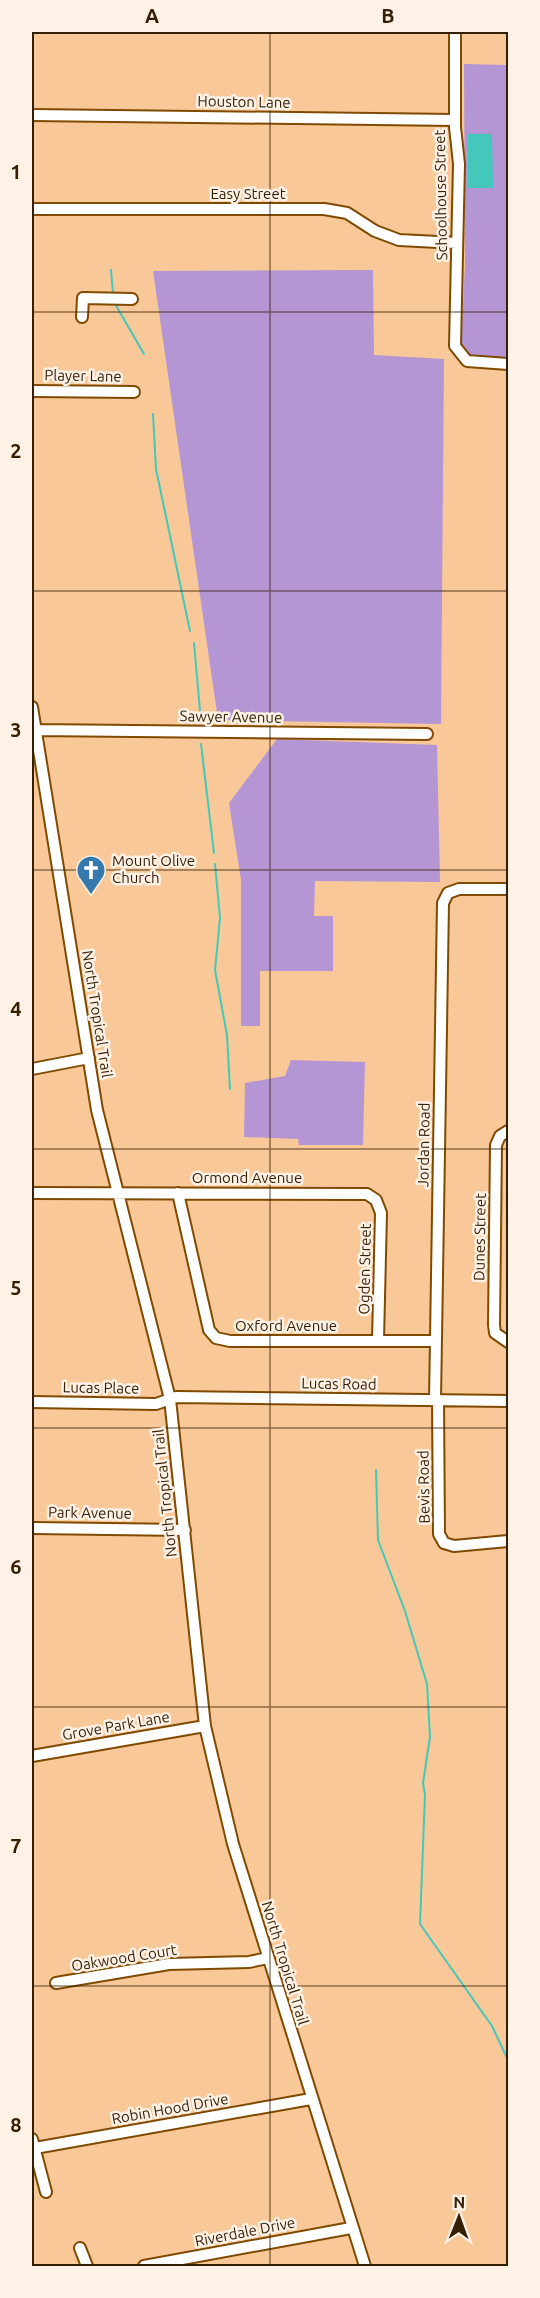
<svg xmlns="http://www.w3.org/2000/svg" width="540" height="2298" font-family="Ubuntu,sans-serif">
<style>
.green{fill:#b496d5}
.water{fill:#43c8bb}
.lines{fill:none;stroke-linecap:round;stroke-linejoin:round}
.stream{stroke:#43c8bb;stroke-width:2}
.minor-casing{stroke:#7f4a00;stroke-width:14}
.minor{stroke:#fff;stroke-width:10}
.grid{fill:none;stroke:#341e04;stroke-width:1.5;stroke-opacity:0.55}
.labels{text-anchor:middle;stroke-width:5;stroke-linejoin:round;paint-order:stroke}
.street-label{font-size:15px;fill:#341e04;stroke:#fef1e5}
.poi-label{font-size:15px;fill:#341e04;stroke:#fef1e5;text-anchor:start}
.neatline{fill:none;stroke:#341e04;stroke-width:2}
.grid-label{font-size:20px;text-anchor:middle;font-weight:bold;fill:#341e04}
</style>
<rect width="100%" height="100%" fill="#f9c898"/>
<path class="green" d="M464,64L508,65V364L466,355L461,344L465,266Z
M373,270L374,355L444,359L441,724L218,720L153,271Z
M277,739L437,745L440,882L315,881L314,916H333V971H260V1026H241V880L229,803Z
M291,1060L365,1062L363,1145H299L298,1139L244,1137L245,1083L285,1076Z"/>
<path class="water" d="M468,134H492L493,188H468Z"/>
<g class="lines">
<path class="stream" d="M111,270L113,294
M114,302L144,354
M153,414L156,469L190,631
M194,643L201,722
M201,744L214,853
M215,864L220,918L215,970L227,1035L230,1089
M376,1470L378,1540L405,1611L427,1684L430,1737L423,1783L425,1795L420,1924L492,2026L508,2060"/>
<g class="minor-casing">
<path id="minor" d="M455,32V127L459,164L455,346L467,361L508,364
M32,115L455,120
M32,209H324L347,213L375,231L399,240L457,243
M82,317L83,298L132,299
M32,391L134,392
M32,707L97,1110L170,1399L205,1726L233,1844L365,2266
M36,730L427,734
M32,1069L89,1058
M508,1131L500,1136L496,1145L494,1325L495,1333L508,1342
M32,1193L367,1194L376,1200L381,1213L378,1340
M178,1193L209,1330L216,1338L230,1341H436
M435,1400L443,903L448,893L459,889H508
M438,1400L439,1534L444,1543L454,1546L508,1541
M32,1402L156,1404L176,1397L508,1401
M32,1528L185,1530
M32,1756L205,1726
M56,1983L169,1964L249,1962L268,1958
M32,2139L46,2192
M35,2148L311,2099
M80,2248L87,2266
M144,2266L351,2228"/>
</g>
<use href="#minor" class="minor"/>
</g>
<path class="grid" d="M270,32V2266M32,312H508M32,591H508M32,870H508M32,1149H508M32,1428H508M32,1707H508M32,1986H508"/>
<defs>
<g id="church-pin" transform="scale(1.5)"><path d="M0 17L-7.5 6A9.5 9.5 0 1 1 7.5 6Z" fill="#3679af" stroke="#fef1e5"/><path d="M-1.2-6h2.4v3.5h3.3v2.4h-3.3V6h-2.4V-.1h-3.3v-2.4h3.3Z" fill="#fff"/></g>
</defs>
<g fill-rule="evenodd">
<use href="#church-pin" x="91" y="870"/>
</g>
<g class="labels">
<g class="street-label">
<text transform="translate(244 102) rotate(1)" y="5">Houston Lane</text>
<text x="248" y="199">Easy Street</text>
<text transform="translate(441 195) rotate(-91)" y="5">Schoolhouse Street</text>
<text transform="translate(83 376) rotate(1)" y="5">Player Lane</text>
<text transform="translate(231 717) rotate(1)" y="5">Sawyer Avenue</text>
<text transform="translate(97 1014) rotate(81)" y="5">North Tropical Trail</text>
<text transform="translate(424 1145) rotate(-89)" y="5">Jordan Road</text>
<text x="247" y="1183">Ormond Avenue</text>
<text transform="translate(480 1237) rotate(-89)" y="5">Dunes Street</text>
<text transform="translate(365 1269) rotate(-89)" y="5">Ogden Street</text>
<text x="286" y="1331">Oxford Avenue</text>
<text transform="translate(339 1384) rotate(1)" y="5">Lucas Road</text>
<text transform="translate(101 1388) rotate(1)" y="5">Lucas Place</text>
<text transform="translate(424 1487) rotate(-91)" y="5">Bevis Road</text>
<text transform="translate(165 1493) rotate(-96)" y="5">North Tropical Trail</text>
<text transform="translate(90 1513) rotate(1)" y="5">Park Avenue</text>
<text transform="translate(116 1726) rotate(-10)" y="5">Grove Park Lane</text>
<text transform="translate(124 1958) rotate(-9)" y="5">Oakwood Court</text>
<text transform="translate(285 1963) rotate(73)" y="5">North Tropical Trail</text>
<text transform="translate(170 2109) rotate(-10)" y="5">Robin Hood Drive</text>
<text transform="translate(245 2232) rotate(-11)" y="5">Riverdale Drive</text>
</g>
<g class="poi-label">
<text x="112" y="866">Mount Olive<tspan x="112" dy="17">Church</tspan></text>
</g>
</g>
<rect width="540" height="2298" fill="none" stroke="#fef1e5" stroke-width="66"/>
<g transform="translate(459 2217) rotate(1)" stroke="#fef1e5" stroke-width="4.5" paint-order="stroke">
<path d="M0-4.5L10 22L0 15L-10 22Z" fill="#341e04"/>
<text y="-9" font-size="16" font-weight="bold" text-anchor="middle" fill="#341e04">N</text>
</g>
<rect x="33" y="33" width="474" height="2232" class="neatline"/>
<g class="grid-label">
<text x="152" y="23">A</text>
<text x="388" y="23">B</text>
<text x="16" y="179">1</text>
<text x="16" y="458">2</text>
<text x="16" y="737">3</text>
<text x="16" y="1016">4</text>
<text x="16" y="1295">5</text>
<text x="16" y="1574">6</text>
<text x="16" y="1853">7</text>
<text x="16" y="2132">8</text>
</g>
</svg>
